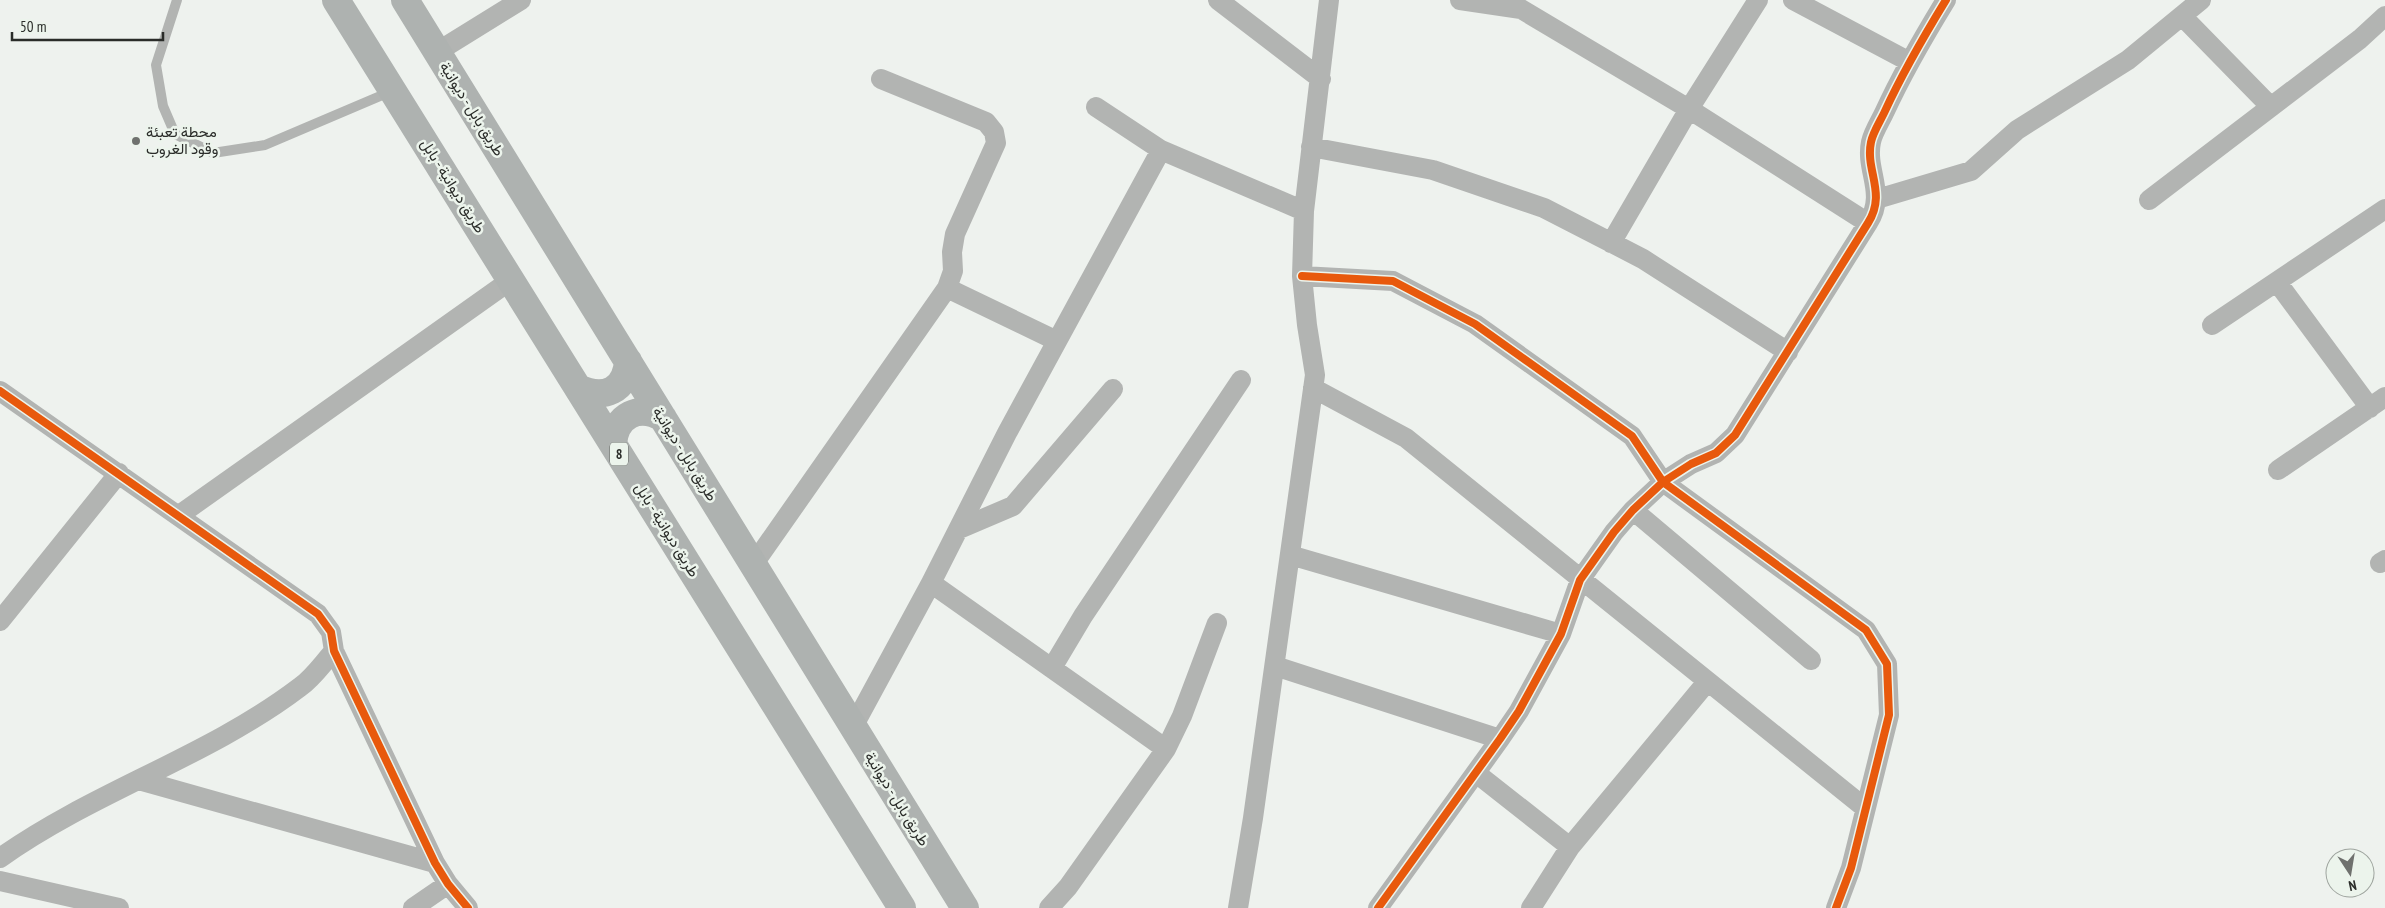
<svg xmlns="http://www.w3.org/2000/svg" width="2385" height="908" font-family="'PT Sans Narrow',Vazirmatn,sans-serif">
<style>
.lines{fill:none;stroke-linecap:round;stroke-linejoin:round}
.lane{stroke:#b2b4b2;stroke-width:10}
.street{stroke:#b2b4b2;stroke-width:20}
.highway{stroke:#aeb2b0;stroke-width:28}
.cycleway-casing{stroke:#ecf4ec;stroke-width:11}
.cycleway{stroke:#e8590c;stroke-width:8}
.poi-dot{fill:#6f716e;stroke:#ecf4ec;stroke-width:2}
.labels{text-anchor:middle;stroke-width:5;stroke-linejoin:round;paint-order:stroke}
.shield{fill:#ecf4ec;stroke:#646864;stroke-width:1}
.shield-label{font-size:14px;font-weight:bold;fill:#2a2c29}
.street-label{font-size:15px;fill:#2a2c29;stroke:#ecf4ec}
.poi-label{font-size:15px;fill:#2a2c29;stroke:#ecf4ec;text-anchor:start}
</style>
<rect width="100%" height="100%" fill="#eef2ee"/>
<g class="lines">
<path class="lane" d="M177,0L156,65L163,106L175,134L213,153L265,145L392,91"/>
<path class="street" d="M1218,0L1321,79
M1460,0L1521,9L1689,109L1868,223
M1793,0L1908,61
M2182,16L2271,107
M437,52L521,0
M1096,107L1161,150L1304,211
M1311,147L1433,170L1544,208L1643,259L1788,352
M1877,199L1971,171L2017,130L2128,60L2201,0
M2149,200L2360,39L2385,16
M1611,243L1689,109L1758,0
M1302,276L1393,281L1475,324L1632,436L1663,482L1866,630L1887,664L1889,715L1851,868L1836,908
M2277,282L2370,408
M947,288L1057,341
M2212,325L2385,209
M1313,388L1406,438L1865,808
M0,391L318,614L331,632L334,651L435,863L448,884L468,908
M2278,470L2385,397
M1633,510L1811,660
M178,516L511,280
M959,529L1013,506L1113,389
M1290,555L1561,634
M2380,563L2385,560
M753,565L947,288L953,271L952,252L955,234L996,143L994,132L986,122L881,79
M931,583L1166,749
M0,621L119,473
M1275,666L1500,739
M1052,668L1083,616L1241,380
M853,727L931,583L1007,433L1161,150
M1476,773L1570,847
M139,780L435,863
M0,858C94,791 208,757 300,687C313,678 323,663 334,651
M0,881L119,908
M413,908L448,884
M1049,908L1068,887L1166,749L1182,716L1217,623
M1238,908L1253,818L1315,375L1307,325L1302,276L1304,211L1329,0
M1378,908L1500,739L1519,711L1561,634L1580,580L1614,532L1633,510L1663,482L1691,464L1716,453L1735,435L1868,223C1887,193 1865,171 1871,142C1873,132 1881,120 1885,111C1903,72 1924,36 1946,0
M1531,908L1570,847L1707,682"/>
<path class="highway" d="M336,0L902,908
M405,0L965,908
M578,388C604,400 626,391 628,361
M613,443C616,415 639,404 663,418"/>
<g class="cycleway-casing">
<path id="cycleway" d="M1302,276L1393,281L1475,324L1632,436L1663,482L1866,630L1887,664L1889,715L1851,868L1836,908
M0,391L318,614L331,632L334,651L435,863L448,884L468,908
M1378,908L1500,739L1519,711L1561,634L1580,580L1614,532L1633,510L1663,482L1691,464L1716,453L1735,435L1868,223C1887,193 1865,171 1871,142C1873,132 1881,120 1885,111C1903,72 1924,36 1946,0"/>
</g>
<use href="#cycleway" class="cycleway"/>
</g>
<circle class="poi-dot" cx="136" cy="141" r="5"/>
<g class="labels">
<rect class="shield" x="610" y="442.5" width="18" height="23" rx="4"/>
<g class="shield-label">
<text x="619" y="459">8</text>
</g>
<g class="street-label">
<text transform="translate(472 109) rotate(58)" y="5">طريق بابل - ديوانية</text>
<text transform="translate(453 186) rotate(58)" y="5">طريق ديوانية - بابل</text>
<text transform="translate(685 454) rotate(58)" y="5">طريق بابل - ديوانية</text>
<text transform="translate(667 530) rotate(58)" y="5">طريق ديوانية - بابل</text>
<text transform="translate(897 799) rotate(58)" y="5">طريق بابل - ديوانية</text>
</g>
<g class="poi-label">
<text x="146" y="137">محطة تعبئة<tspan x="146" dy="17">وقود الغروب</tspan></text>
</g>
</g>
<g transform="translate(2350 873) rotate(168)"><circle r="24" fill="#ecf4ec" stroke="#9ea49e"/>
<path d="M0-4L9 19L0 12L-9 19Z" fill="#6f716e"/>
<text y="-8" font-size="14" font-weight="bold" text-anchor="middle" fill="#2a2c29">N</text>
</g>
<path d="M12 32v8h151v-8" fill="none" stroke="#2a2c29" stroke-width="2.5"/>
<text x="20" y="32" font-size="15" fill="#2a2c29" stroke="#ecf4ec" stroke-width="4" paint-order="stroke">50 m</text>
</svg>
